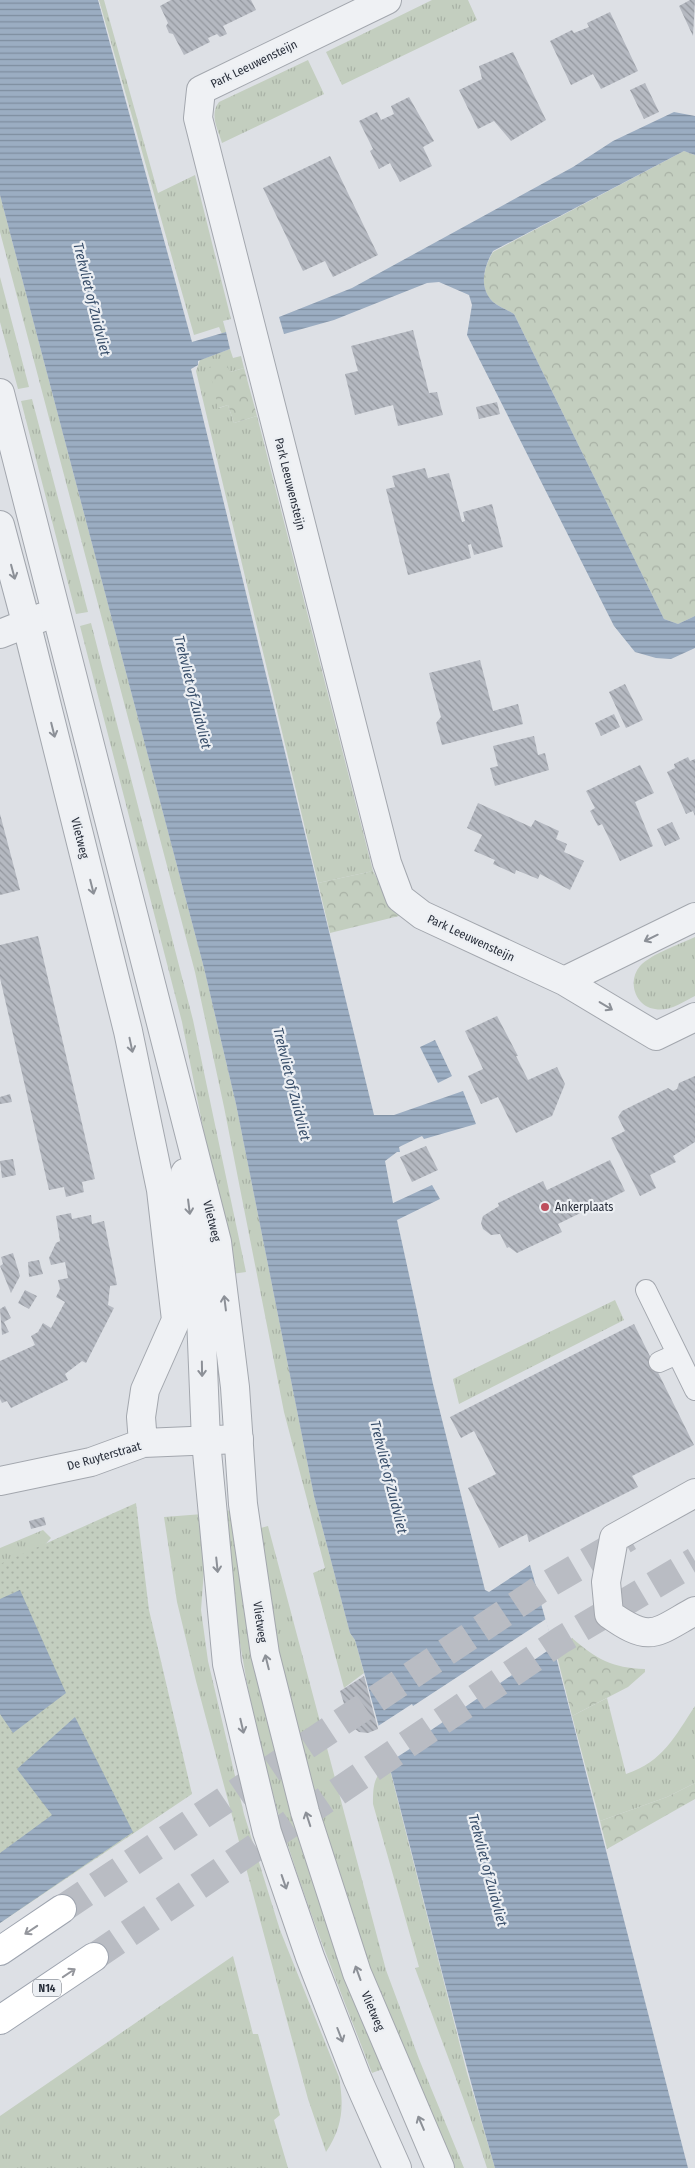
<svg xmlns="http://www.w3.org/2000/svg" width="695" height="2168" font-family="'Fira Sans Condensed',sans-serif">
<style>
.grass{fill:url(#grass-tufts)}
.forest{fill:url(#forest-crowns)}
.park{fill:url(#park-dots)}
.water{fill:url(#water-rules)}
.pier{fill:#dde0e5}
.building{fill:url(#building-back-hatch)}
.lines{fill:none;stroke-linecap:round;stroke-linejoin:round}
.primary-tunnel{stroke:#b9bcc3;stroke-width:28;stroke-dasharray:28 14;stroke-linecap:butt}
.service-casing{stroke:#a3a7ae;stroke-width:22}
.minor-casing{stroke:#a3a7ae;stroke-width:30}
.tertiary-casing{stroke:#a3a7ae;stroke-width:30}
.primary-casing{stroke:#9ea4af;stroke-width:30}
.service{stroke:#eff1f4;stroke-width:20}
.minor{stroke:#eff1f4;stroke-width:28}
.tertiary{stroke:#eff1f4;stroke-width:28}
.primary{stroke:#fff;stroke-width:28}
.oneway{stroke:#8c9097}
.oneway2{stroke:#94969c}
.poi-dot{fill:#be4e5d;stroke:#eceff3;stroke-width:2}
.labels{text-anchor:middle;stroke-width:4.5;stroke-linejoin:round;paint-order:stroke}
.shield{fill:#eceff3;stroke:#636872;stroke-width:1}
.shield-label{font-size:11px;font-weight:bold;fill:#282e3a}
.street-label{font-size:12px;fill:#282e3a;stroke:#eceff3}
.poi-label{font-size:12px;fill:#282e3a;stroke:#eceff3;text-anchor:start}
.water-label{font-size:14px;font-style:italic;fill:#374d69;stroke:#eceff3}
</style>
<defs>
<pattern id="grass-tufts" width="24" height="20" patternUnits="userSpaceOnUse" patternTransform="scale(1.25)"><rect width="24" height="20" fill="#c3cebf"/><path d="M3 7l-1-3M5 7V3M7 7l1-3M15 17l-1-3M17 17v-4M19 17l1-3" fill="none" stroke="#a8b1a5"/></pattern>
<pattern id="forest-crowns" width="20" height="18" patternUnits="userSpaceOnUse" patternTransform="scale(1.25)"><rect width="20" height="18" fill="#c3cebf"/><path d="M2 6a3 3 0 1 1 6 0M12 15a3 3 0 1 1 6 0" fill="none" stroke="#a8b1a5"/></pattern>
<pattern id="park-dots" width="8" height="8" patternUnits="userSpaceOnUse" patternTransform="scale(1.25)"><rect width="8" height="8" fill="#c3cebf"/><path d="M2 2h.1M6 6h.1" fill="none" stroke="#a8b1a5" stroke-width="1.8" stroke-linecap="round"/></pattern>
<pattern id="water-rules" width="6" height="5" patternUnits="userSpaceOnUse" patternTransform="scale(1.25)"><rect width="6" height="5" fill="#9badc2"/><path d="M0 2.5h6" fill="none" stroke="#7e8d9f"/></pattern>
<pattern id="building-back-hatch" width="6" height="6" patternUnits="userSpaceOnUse" patternTransform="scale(1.25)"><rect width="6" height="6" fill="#b5b9c1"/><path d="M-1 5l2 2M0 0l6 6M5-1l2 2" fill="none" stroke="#93979e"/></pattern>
</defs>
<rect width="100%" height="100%" fill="#dde0e5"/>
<path class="grass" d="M99,0H104L158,193L195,175L231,319L223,321L226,332L222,334L219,327L194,335Z
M432,0H468L477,20L342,85L326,52Z
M308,60L324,94L222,143C218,129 209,115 219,102Z
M0,195L204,968L236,1104L314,1496L350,1633L355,1640L364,1673L344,1688L313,1573L325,1568L284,1412L224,1107L195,972L0,232Z
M0,277L29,387L18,389L0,322Z
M230,349L233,358L241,356L244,368L230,372L219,408L228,405L234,423L257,416L373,871L318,883L196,371L200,360Z
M32,399L88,612L76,614L21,401Z
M91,623L193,1020L246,1272L232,1274L182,1022L80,626Z
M695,937V996C683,1002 669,1012 655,1009C635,1006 627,981 640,966C653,953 678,945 695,937Z
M615,1300L624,1320L459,1404L453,1379Z
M235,1510L388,2067L372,2073C335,1977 295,1880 269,1780C245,1692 233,1602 222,1511Z
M203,1514L206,1543L201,1610L208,1661L244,1814L280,1930L339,2077C344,2106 343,2127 326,2152L308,2099L196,1681L177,1602L164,1517Z
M268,1526L386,1970L419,2059L464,2168H454L390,2021L336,1882L278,1656L257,1529Z
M43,1530L51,1538L42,1548L0,1565V1548Z
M607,1698L626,1774C663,1762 675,1736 695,1706V1783L667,1797L600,1821L572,1716Z
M389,1766L467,2073L495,2168H487C466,2101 439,2035 415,1968L419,1967L373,1804C373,1788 373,1774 389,1766Z
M233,1956L253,2034H258L280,2115L274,2120L288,2168H0V2116Z"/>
<path class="forest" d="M684,151L695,155V616L678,624L664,619L514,314C508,310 499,307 493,302C478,288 484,267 493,252Z
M226,363L230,372L244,368L257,416L234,423L228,405L218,408L209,367Z
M373,871L386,896L403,915L330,933L318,883Z
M572,1638C596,1659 612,1668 645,1669V1672L628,1687L572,1716L556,1652Z
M695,1783V1799L607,1849L600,1821L667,1797Z"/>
<path class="park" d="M136,1503L149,1610L192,1794L0,1923V1564Z"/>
<path class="water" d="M0,0H98L192,342L226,332L230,349L198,361V365L191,369L374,1115H394L463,1091L476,1124L424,1139L422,1136L399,1147L400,1152H397L385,1161L393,1203L432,1185L440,1199L397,1220L433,1384L485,1590L489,1592L530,1565L555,1653L688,2168H495C444,1993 405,1815 355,1640L350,1633L314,1496L236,1104L204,968L0,195Z
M674,112L695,116V155L684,151L493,251C484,267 478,287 493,302C499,307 508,310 514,314L664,619L678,624L695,616V648L671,659L656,658L635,652L614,626L467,335L472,305L469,295L439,282L427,283L334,320L284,334L279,317L352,288L573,167L613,141Z
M435,1040L452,1076L438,1083L420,1047Z
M20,1590L66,1693L13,1733L0,1714V1599Z
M75,1717L133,1832L0,1923V1853L52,1815L17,1769Z"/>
<path class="pier" d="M546,1619L553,1647L421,1737L422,1741L388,1763L386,1758L384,1759L377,1730L378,1726L412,1704L413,1706Z"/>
<path class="building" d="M171,0H251L256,10L223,26L227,34L220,37L217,34L208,38L210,42L184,55L173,34L169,33L166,26L168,23L160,6Z
M690,0H695L693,36L679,6Z
M610,12L638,71L601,89L593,74L571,85L550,41L572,30L574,33L589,27L587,23Z
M513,52L546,120L511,141L494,121L478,129L459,90L482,79L479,66Z
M645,83L659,112L644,119L630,90Z
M409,97L434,141L423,147L432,166L400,182L390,163L379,169L370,151L373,149L359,121L377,112L381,120L394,114L391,106Z
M330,156L378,255L333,277L325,261L303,271L263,188Z
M413,330L429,393L437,392L443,415L398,426L393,405L355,415L345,374L358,371L351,346Z
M497,402L500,414L479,419L476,407Z
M425,468L428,478L449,473L462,522L465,521L463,512L492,504L503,547L474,555L471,544L468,545L471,558L408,575L386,489L395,487L392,476Z
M480,660L493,711L518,704L523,724L442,745L436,723L441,717L429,673Z
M625,684L643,720L626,728L609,692Z
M614,714L620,727L601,736L595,723Z
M534,736L538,755L545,753L549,770L495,786L490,768L498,766L493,746Z
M688,757L690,761L695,759V816L693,811L686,814L667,772L675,768L674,764Z
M640,765L654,793L635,802L653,846L620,861L602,824L598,826L590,811L595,808L586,791Z
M478,803L531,827L535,820L559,831L556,839L567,844L564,852L584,861L570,890L540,874L538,879L516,870L515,874L493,864L495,860L474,851L482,835L467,828Z
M0,814L20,890L0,895Z
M672,822L680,839L665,846L657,829Z
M38,936L95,1179L82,1182L84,1192L66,1197L64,1187L49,1190L0,978V945Z
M497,1016L518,1056H516L528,1080L557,1067L565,1084L552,1116L516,1133L498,1097L481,1104L468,1076L483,1069L465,1031Z
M695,1076V1142L673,1156L676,1162L650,1175L656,1188L640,1196L611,1138L625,1131L618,1117L622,1111L668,1088L673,1091L677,1089L679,1083Z
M10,1094L12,1102L0,1104V1097Z
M426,1146L438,1170L412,1182L400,1157Z
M13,1159L16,1175L2,1178L0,1161Z
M610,1160L625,1191L558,1224L562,1232L517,1253L509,1247L507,1248L500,1234L491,1235L483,1229L481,1223L483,1216L499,1206L498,1203L543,1181L547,1190Z
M71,1213L72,1219L91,1215L92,1224L104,1221L117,1285L110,1286L108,1305L114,1308L86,1363L82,1361L65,1374L68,1380L11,1408L7,1401L2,1403L0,1399V1361L35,1345L31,1336L38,1332L43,1323L51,1328L65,1302L56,1297L60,1289L58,1280L68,1278L65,1262L51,1265L49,1258L56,1243L60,1241L56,1216Z
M13,1253L20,1276L11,1293L0,1266L3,1264L1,1257Z
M39,1260L43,1274L29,1277L28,1262Z
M25,1290L37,1296L29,1309L18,1303Z
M5,1306L11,1318L4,1322L9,1332L2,1335L0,1309Z
M634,1324L694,1445L632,1476L638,1487L529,1542L527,1534L499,1548L468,1488L496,1474L474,1431L461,1438L450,1417Z
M44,1517L46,1525L31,1529L29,1521Z
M364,1676L378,1729L368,1733L359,1732L351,1726L340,1691Z"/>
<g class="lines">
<path class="primary-tunnel" d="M62,1909L545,1586L629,1537
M94,1957L561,1640L695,1561"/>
<g class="service-casing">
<path id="service" d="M646,1290L695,1390
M659,1362L677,1354"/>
</g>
<g class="minor-casing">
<path id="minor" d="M387,0L201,90L198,118L387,863L400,898L422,915L564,981L656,1036L695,1017
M0,525L26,622L128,1031L161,1190L176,1320L145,1390L141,1417L143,1443
M0,634L43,617
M564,981L695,917
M0,1481L91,1462L143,1443L239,1439
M695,1493L614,1538L606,1582L609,1614C651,1644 655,1633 695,1611"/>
</g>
<g class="tertiary-casing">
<path id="tertiary" d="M0,393L217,1242L235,1387L243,1504L265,1654L305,1812L357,1973L440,2168
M185,1173L200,1292L206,1441L227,1664L267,1832L310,1957L357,2078L397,2168"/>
</g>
<g class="primary-casing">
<path id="primary" d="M0,1951L62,1909
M0,2020L94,1957"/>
</g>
<use href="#service" class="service"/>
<use href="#minor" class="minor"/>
<use href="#tertiary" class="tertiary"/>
<use href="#primary" class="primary"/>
</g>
<defs><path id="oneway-shaft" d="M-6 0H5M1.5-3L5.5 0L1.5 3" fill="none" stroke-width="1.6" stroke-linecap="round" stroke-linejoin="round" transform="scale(1.25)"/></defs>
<g class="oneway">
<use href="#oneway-shaft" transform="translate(13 572) rotate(75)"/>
<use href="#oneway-shaft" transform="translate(53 730) rotate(76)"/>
<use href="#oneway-shaft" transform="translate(92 887) rotate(76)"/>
<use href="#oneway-shaft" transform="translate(651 938) rotate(154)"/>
<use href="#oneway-shaft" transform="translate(606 1006) rotate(31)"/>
<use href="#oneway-shaft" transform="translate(131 1045) rotate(78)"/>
<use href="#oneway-shaft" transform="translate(189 1207) rotate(83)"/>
<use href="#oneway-shaft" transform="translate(225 1303) rotate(-97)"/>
<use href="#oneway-shaft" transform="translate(202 1369) rotate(89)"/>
<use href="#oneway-shaft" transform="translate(217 1565) rotate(84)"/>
<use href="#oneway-shaft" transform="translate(267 1662) rotate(-104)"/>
<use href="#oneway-shaft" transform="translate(242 1726) rotate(77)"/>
<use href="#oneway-shaft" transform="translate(308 1819) rotate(-108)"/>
<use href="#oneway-shaft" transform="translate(284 1882) rotate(71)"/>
<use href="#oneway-shaft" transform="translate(358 1973) rotate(-110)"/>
<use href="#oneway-shaft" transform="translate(340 2035) rotate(69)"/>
<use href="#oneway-shaft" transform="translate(421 2123) rotate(-113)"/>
</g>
<g class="oneway2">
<use href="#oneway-shaft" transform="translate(31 1930) rotate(146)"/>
<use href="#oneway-shaft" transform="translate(69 1973) rotate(-34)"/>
</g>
<circle class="poi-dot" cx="545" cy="1207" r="5"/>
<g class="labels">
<rect class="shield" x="33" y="1979.5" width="28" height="17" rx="4"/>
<g class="shield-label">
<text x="47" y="1992">N14</text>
</g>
<g class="street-label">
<text transform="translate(254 64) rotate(-26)" y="4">Park Leeuwensteijn</text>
<text transform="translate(290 484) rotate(76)" y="4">Park Leeuwensteijn</text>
<text transform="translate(80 838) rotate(76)" y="4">Vlietweg</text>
<text transform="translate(471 938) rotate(25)" y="4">Park Leeuwensteijn</text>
<text transform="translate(212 1221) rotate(76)" y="4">Vlietweg</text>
<text transform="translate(104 1456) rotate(-16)" y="4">De Ruyterstraat</text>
<text transform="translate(260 1622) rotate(82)" y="4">Vlietweg</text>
<text transform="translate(373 2011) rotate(67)" y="4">Vlietweg</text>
</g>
<g class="poi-label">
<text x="555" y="1211">Ankerplaats</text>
</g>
<g class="water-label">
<text transform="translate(92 299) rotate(76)" y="5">Trekvliet of Zuidvliet</text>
<text transform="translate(193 692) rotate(76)" y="5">Trekvliet of Zuidvliet</text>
<text transform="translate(292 1084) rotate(76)" y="5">Trekvliet of Zuidvliet</text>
<text transform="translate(389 1477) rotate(76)" y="5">Trekvliet of Zuidvliet</text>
<text transform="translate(488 1870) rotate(75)" y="5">Trekvliet of Zuidvliet</text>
</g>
</g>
</svg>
